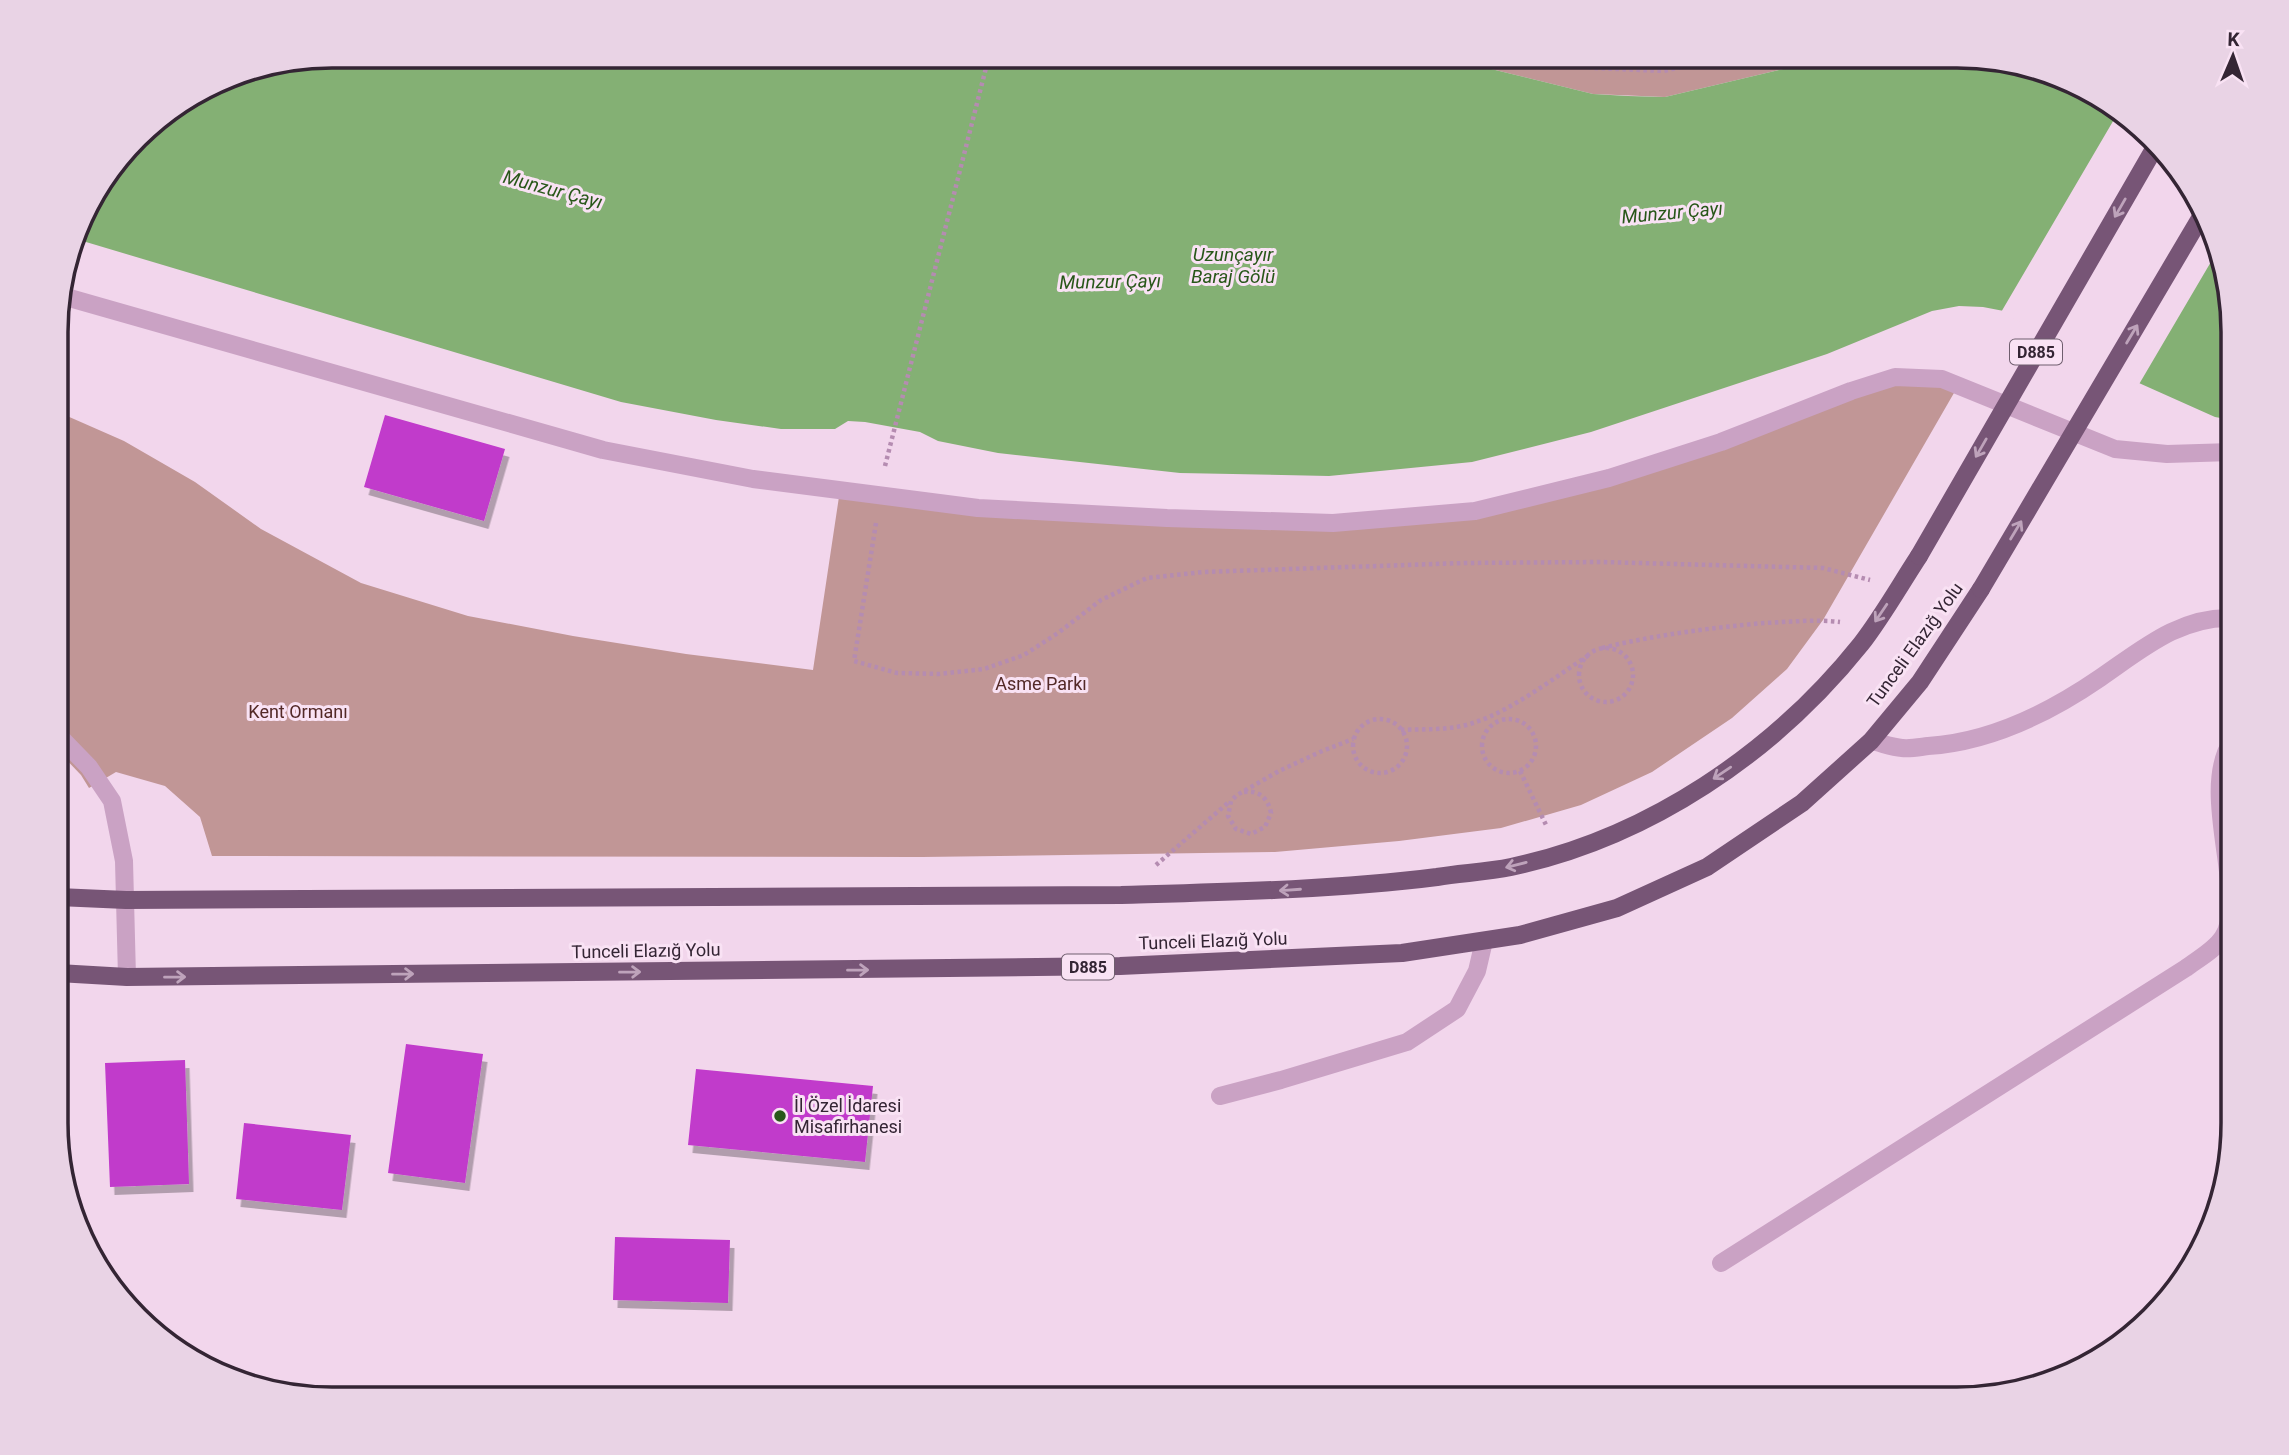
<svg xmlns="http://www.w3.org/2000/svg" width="2289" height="1455" font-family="Roboto,sans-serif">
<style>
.green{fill:#c19696}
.water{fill:#84b074}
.pier{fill:#f2d6ec}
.building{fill:#c13acb;filter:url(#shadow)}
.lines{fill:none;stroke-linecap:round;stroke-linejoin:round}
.path{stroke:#b58cb1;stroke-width:4.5;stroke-dasharray:3.5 3.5;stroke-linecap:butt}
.service{stroke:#caa2c4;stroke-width:18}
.primary{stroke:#775576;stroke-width:18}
.primary-bridge{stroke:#775576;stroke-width:18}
.oneway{stroke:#bea3bb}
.poi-dot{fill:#285719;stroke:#f9e2f4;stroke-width:2.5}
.labels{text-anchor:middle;stroke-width:6;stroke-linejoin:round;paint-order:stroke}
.shield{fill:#f9e2f4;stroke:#6f5e6e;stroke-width:2}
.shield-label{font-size:16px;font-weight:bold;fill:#342534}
.street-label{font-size:18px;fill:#342534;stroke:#f9e2f4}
.park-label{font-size:18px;fill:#532927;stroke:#f9e2f4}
.poi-label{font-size:18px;fill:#342534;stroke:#f9e2f4;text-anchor:start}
.water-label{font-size:19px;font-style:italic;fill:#285719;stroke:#f9e2f4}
.rim{fill:none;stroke:#342534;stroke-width:3.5}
</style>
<defs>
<filter id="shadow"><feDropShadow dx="4.5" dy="8" stdDeviation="0" flood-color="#0004"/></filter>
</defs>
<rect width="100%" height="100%" fill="#f2d6ec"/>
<path class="green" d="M1438,56H1838L1665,97L1593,94Z
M1875,382L1958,386L1823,620L1787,669L1732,718L1652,772L1581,805L1501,828L1399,841L1275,852L922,857L212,856L200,817L165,786L116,772L89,788L81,775L58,751V412L124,441L195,482L261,529L361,583L468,616L573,636L686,654L813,670L840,490L1167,518L1475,511L1609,478Z"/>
<path class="water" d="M332,56H1438L1593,94L1628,96L1665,97L1838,56H1957L2045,71L2110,102L2196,194L2232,314V420L2215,417L2121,375L2009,312L1983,307L1959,306L1932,311L1827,354L1591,432L1472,462L1329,476L1180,473L998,453L938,441L920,432L865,422L848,421L835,429H781L716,420L621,402L76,239L85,210L150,125L227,77Z"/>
<path class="pier" d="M2119,111L2196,194L2215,255L2138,386L2119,378L2025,323L2000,314Z"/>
<path class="building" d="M385,415L505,449L484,521L364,487Z
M406,1044L483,1054L465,1183L388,1173Z
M185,1060L189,1184L110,1187L105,1063Z
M696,1069L873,1086L865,1162L688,1145Z
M244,1123L351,1135L342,1210L236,1199Z
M615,1237L730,1240L728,1303L613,1300Z"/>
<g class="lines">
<path class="path" d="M1547,56L1593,68L1664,71L1730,56
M885,466L989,56
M876,523L854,661L897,673L939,674L984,669L1024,655L1058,633L1101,600L1147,578L1203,572L1464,563L1601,562L1823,568L1870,580
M1602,648C1655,635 1709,628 1764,623C1789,622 1815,619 1840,622
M1579 675a27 27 0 1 1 54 0a27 27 0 1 1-54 0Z
M1482 746a27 27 0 1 1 54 0a27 27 0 1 1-54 0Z
M1353 746a27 27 0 1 1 54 0a27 27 0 1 1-54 0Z
M1401,730C1419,729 1438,730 1456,727C1499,721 1552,679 1589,655
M1520,771L1547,827
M1244,792C1259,790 1268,798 1271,813L1265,827L1251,834L1236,829L1228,816L1231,801L1237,795L1279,771L1320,752L1353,739
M1156,865L1229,802"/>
<path class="service" d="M59,295L603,450L753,479L978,508L1167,518L1333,523L1475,511L1609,478L1721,442L1851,391L1895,377L1942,379L2115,449L2167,454L2232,452
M58,735L89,767L112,801L124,861L127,977
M1871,741C1881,743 1892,747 1902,748C1910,749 1920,747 1928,746C1991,742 2049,713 2100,678C2141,650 2180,616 2232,618
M1220,1096L1281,1080L1407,1042L1457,1009L1477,971L1484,941
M1721,1263L2186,968C2198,959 2215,950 2223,937C2231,925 2231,909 2230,895C2229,850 2206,780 2232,741"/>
<path class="primary" d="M58,897L126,900L1121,895C1227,892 1332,890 1437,877C1462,873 1487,872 1511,867C1648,838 1774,753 1861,644C1882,617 1900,585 1919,556
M58,973L127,977L1120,966L1402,953L1520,935L1617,908L1707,867L1802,803L1871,741L1920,682L1981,589"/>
<path class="primary-bridge" d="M1919,556L2154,149
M1981,589L2202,215"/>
</g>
<defs><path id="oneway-shaft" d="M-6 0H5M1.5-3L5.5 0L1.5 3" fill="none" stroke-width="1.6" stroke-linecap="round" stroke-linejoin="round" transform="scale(1.75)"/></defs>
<g class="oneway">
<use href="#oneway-shaft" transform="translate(2120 208) rotate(120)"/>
<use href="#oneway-shaft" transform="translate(2132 334) rotate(-59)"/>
<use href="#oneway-shaft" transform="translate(1981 448) rotate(120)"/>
<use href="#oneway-shaft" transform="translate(2016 530) rotate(-59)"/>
<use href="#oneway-shaft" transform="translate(1881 613) rotate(124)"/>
<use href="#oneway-shaft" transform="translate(1722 773) rotate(146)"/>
<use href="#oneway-shaft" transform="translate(1516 865) rotate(166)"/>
<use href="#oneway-shaft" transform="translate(1290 890) rotate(176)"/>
<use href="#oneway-shaft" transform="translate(858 970) rotate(-1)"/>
<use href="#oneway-shaft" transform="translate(630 972) rotate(-1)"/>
<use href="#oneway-shaft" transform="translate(403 974) rotate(-1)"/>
<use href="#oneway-shaft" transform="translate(175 977) rotate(-1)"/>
</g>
<circle class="poi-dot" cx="780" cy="1116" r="7"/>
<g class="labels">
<g class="shield">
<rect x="2010" y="339.5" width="52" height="25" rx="5"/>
<rect x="1062" y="954.5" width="52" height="25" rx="5"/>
</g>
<g class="shield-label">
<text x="2036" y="358">D885</text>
<text x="1088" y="973">D885</text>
</g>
<g class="street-label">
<text transform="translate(1915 645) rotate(-54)" y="6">Tunceli Elazığ Yolu</text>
<text transform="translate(1213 941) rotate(-2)" y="6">Tunceli Elazığ Yolu</text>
<text transform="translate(646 951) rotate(-1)" y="6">Tunceli Elazığ Yolu</text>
</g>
<g class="park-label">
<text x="1041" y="690">Asme Parkı</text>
<text x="298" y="718">Kent Ormanı</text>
</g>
<g class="poi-label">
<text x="794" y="1112">İl Özel İdaresi<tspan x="794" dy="21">Misafirhanesi</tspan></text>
</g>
<g class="water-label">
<text transform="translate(553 189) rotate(15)" y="7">Munzur Çayı</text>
<text transform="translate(1672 212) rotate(-5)" y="7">Munzur Çayı</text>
<text x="1233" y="261">Uzunçayır<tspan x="1233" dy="22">Baraj Gölü</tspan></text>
<text transform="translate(1110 281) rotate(-1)" y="7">Munzur Çayı</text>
</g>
</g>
<path d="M0 0H2289V1455H0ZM332 68H1957A264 264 0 0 1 2221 332V1123A264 264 0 0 1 1957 1387H332A264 264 0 0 1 68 1123V332A264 264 0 0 1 332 68Z" fill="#e9d3e5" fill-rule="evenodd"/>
<path class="rim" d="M332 68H1957A264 264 0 0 1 2221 332V1123A264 264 0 0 1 1957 1387H332A264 264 0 0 1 68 1123V332A264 264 0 0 1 332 68Z"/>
<g transform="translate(2233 56) rotate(2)" stroke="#f9e2f4" stroke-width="5" paint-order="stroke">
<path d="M0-5L12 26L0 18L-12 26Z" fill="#342534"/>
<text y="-10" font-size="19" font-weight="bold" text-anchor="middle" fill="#342534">K</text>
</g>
</svg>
